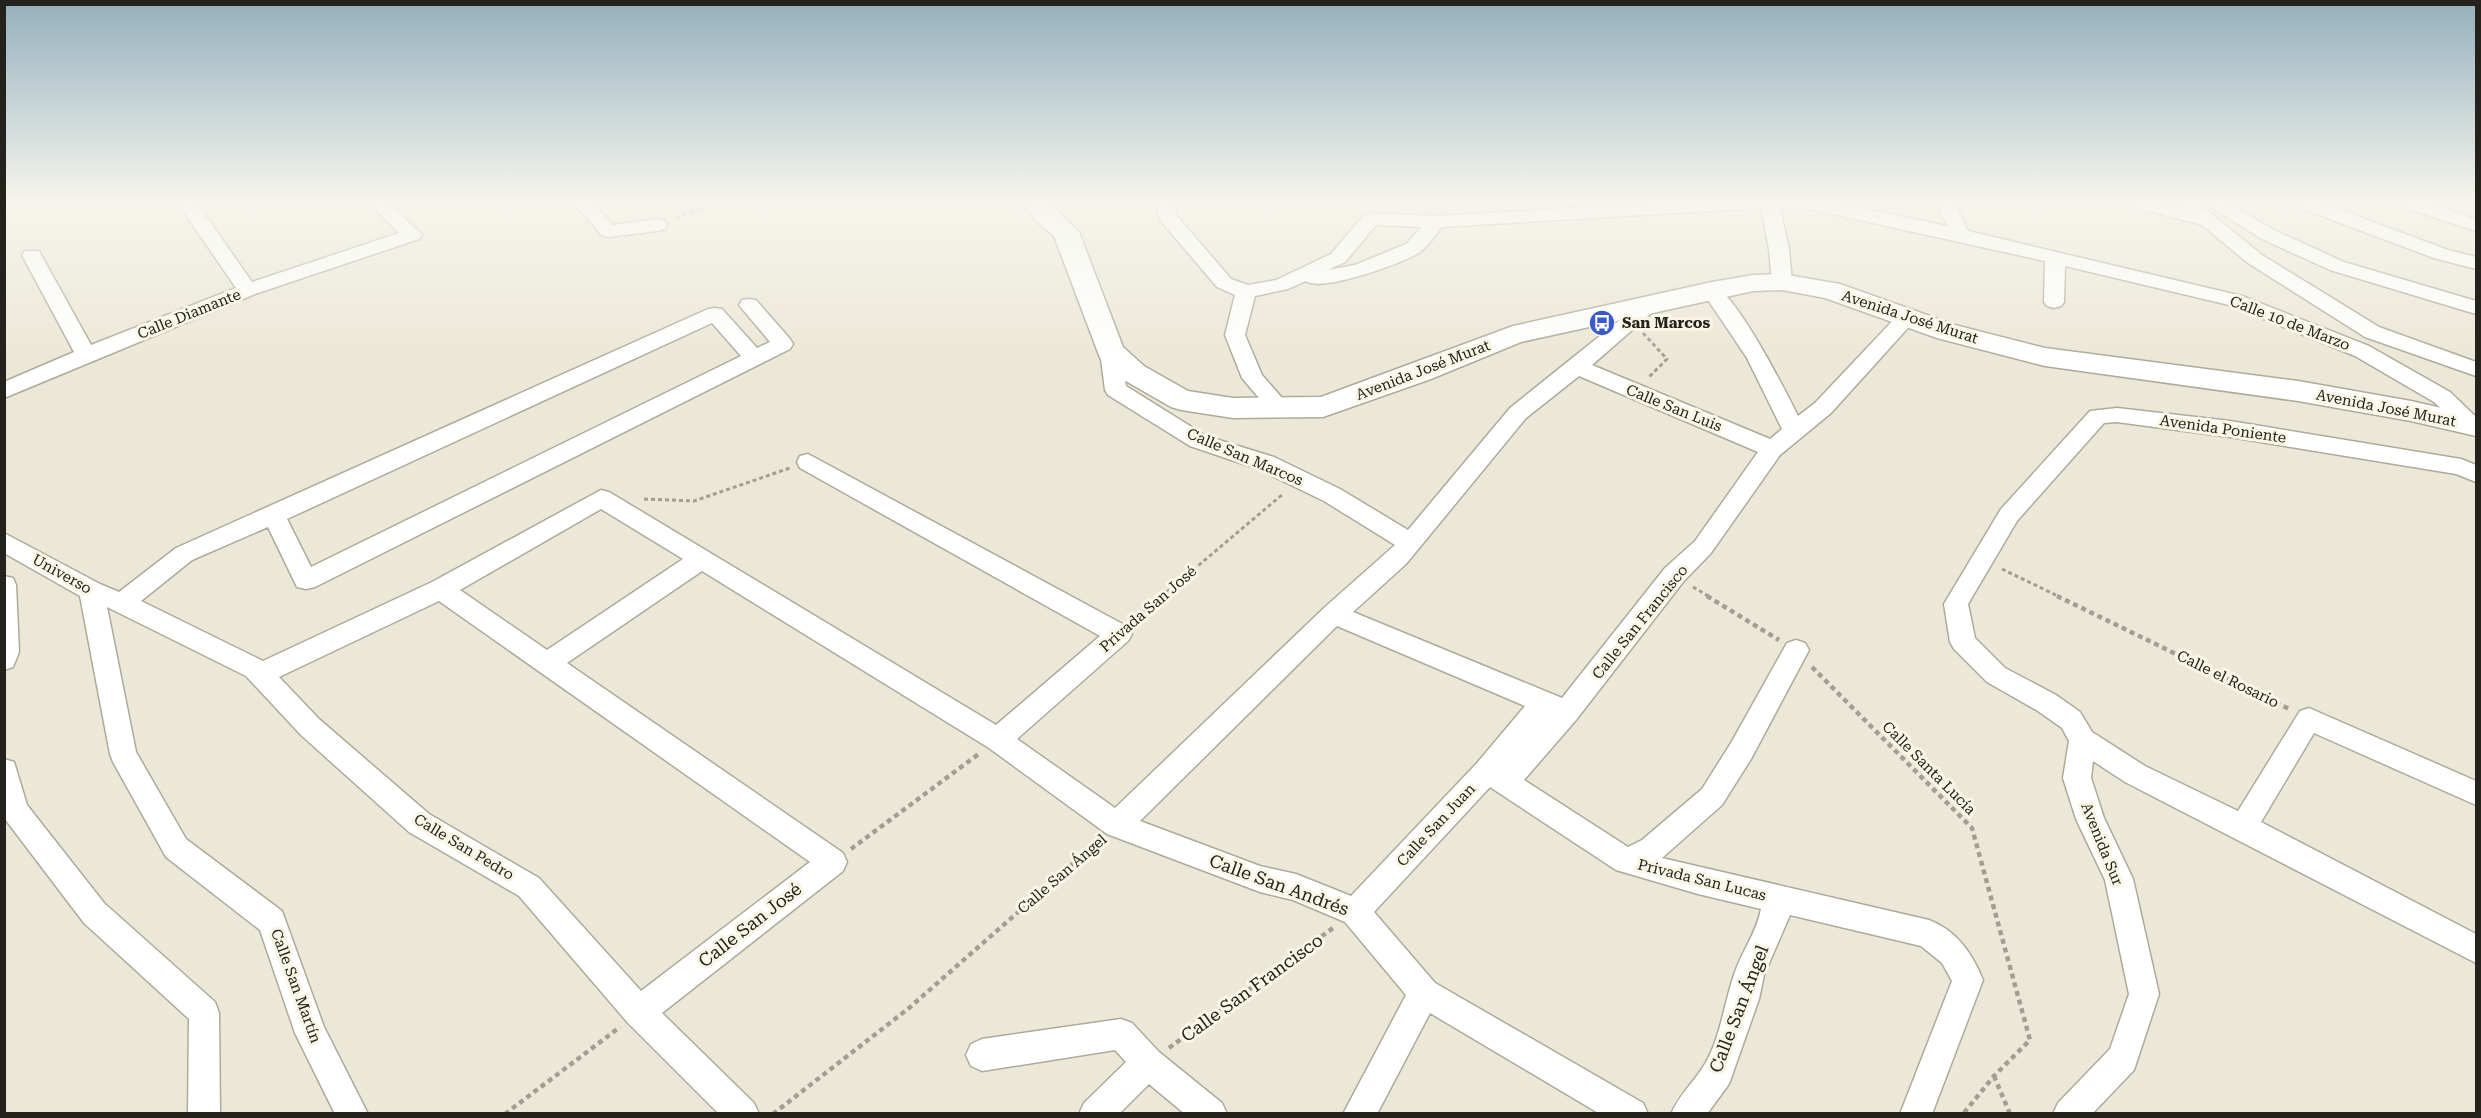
<svg xmlns="http://www.w3.org/2000/svg" width="2481" height="1118" font-family="'Roboto Serif',serif">
<style>
.lines{fill:none;stroke-linecap:round;stroke-linejoin:round}
.street-casing{stroke:#aeaa9a;stroke-width:3}
.secondary-casing{stroke:#aeaa9a;stroke-width:3}
.path-far1{stroke:#a29f92;stroke-width:3;stroke-dasharray:4 3;stroke-linecap:butt}
.path{stroke:#a29f92;stroke-width:4.5;stroke-dasharray:5 4;stroke-linecap:butt}
.street{fill:#fff;fill-rule:evenodd}
.secondary{fill:#fff;fill-rule:evenodd}
.labels{text-anchor:middle;stroke-width:6;stroke-linejoin:round;paint-order:stroke}
.street-label{font-size:15px;fill:#24221c;stroke:#faf6e5}
.poi-label{font-size:15px;font-weight:bold;fill:#24221c;stroke:#faf6e5;text-anchor:start}
.near-street-label{font-size:18px;fill:#24221c;stroke:#faf6e5}
</style>
<rect width="100%" height="100%" fill="#ece8d7"/>
<g class="lines">
<g class="street-casing">
<path id="street" d="M177,202H196L252,282L399,233L368,202H388L422,235L419,239L255,294L4,398V382L74,352L22,255L25,251H39L91,345L236,288Z
M570,202H592L613,225L658,219L665,221L667,225L665,229L658,231L608,237L601,235L584,214Z
M1156,202H1174L1176,215L1231,279L1248,285L1276,280L1331,254L1364,215L1371,213L1437,216L1669,202H1832L1947,226L1936,202H1954L1968,231L2242,296L2369,346L2450,392L2476,417V430L2470,432L2462,429L2434,402L2355,356L2229,305L2065,266L2064,302L2061,306L2054,308L2047,306L2044,302L2045,261L1809,209L1780,208L1789,249L1792,282L1789,286L1782,288L1775,286L1772,282L1769,249L1761,208L1442,227C1435,235 1429,245 1420,252C1405,263 1319,293 1306,281L1288,289L1255,296L1245,335L1262,375L1290,407L1287,412L1279,414L1271,412L1242,378L1225,335L1235,295L1217,287L1160,220ZM1376,225L1422,227L1406,244L1355,265L1328,270L1345,262Z
M2127,202H2159L2182,208L2176,202H2197L2262,255L2379,327L2476,362V376L2365,337L2248,263L2202,225L2129,206Z
M2203,202H2226L2274,230L2344,262L2476,301V314L2330,270L2260,238Z
M2293,202H2320L2448,250L2476,257V269L2434,258L2295,206Z
M2397,202H2426L2476,219V231L2399,206Z
M1712,285C1735,291 1786,392 1798,416L1815,403L1899,314L1906,312L1913,314L1916,319L1831,413L1780,455L1711,553L1683,582L1576,720L1524,780L1628,847L1642,840L1702,789L1731,743L1787,643L1796,640L1805,643L1809,650L1751,759L1722,805L1662,858L1929,920C1957,931 1972,953 1983,980L1932,1114H1900L1952,981L1942,963L1921,946L1790,915L1764,975L1759,999L1729,1084L1707,1114H1671C1679,1095 1694,1082 1705,1064C1721,1037 1724,1002 1735,972C1742,951 1757,932 1761,909L1698,894L1616,870L1490,787L1374,912L1435,983L1643,1103L1648,1114H1600L1430,1013L1377,1114H1343L1406,995L1345,922L1293,900L1260,892L1107,834L989,748L702,571L567,663L843,853L847,862L843,871L662,1013L754,1103L759,1114H719L628,1023L519,896L409,832L301,735L246,676L107,607L136,752L186,839L282,911L324,1027L368,1114H335L295,1033L260,930L166,857L113,762L110,754L80,596L4,553V533L100,584L119,592L176,548L708,309L715,308L722,309L757,348L770,342L739,305L742,300L749,299L756,300L790,339L793,344L790,349L315,587L306,589L297,587L268,527L192,560L141,601L263,661L432,582L601,490L609,492L996,725L1100,636L800,468L797,462L800,456L808,454L1128,627L1132,634L1128,641L1017,739L1115,808L1325,607L1395,545L1324,501L1258,469L1190,446L1108,395L1105,390L1100,351L1103,346L1110,344L1117,346L1120,351L1126,386L1206,436L1274,457L1340,489L1408,530L1510,408L1646,299L1653,297L1660,299L1663,303L1592,365L1770,439L1782,429L1747,358L1702,291L1705,287ZM712,323L741,356L311,567L287,519ZM1579,376L1758,452L1695,541L1665,568L1562,698L1353,612L1406,564L1526,418ZM601,509L683,559L547,650L460,590ZM439,601L810,862L641,991L539,878L429,814L319,719L279,677ZM1337,626L1525,706L1477,763L1351,896L1296,874L1260,866L1140,821Z
M2117,408L2230,421L2461,459L2476,465V482L2456,474L2230,437L2117,422L2104,423L2017,521L1968,604L1975,638L2005,668L2056,695L2080,712L2092,732L2145,766L2238,811L2300,711L2309,708L2476,781V805L2314,733L2261,822L2476,934V963L2125,782L2093,761L2091,778L2104,818L2133,879L2159,994L2134,1070L2092,1114H2053L2058,1103L2110,1049L2129,994L2105,880L2076,819L2063,778L2069,741L2062,728L2038,711L1987,682L1954,649L1950,642L1944,604L2001,509L2090,411Z
M4,576L13,578L16,585L19,652L13,667L4,670Z
M4,759L14,762L27,805L104,903L215,1002L219,1013L220,1114H188L189,1019L84,923L5,819Z
M1121,1019L1132,1023L1159,1052L1222,1103L1227,1114H1185L1149,1084L1119,1114H1079L1084,1103L1126,1062L1115,1050L982,1071L971,1066L966,1055L971,1044L982,1039Z"/>
</g>
<g class="secondary-casing">
<path id="secondary" d="M1022,202H1048L1079,232L1123,347L1144,366L1188,391L1233,398L1321,397L1513,326L1712,282L1753,275L1782,274L1840,284L1955,325L2045,348L2298,381L2411,401L2476,416V436L2411,421L2298,401L2045,366L1937,338L1825,298L1782,290L1753,291L1712,300L1521,342L1431,379L1323,417L1233,418L1181,410L1171,407L1124,380L1100,358L1054,236L1035,220Z"/>
</g>
<path class="path-far1" d="M676,218L720,202
M1643,333L1667,359L1648,378
M644,499L694,501L790,468
M2002,569L2060,597
M1693,587L1710,597
M1161,597L1283,494"/>
<path class="path" d="M1707,596L1779,640
M2057,596L2289,709
M1135,619L1162,596
M1812,667L1972,828L2030,1040L1994,1076L1963,1114
M851,849L980,753
M1169,1048L1333,928
M1994,1076L2010,1114
M505,1114L620,1027
M773,1114L909,1008L1099,841"/>
<use href="#street" class="street"/>
<use href="#secondary" class="secondary"/>
</g>
<linearGradient id="sky" x2="0" y2="1"><stop stop-color="#94b0bd"/><stop offset="0.56" stop-color="#f6f5ed"/><stop offset="1" stop-color="#f6f5ed" stop-opacity="0"/></linearGradient>
<rect width="2481" height="359" fill="url(#sky)"/>
<defs>
<g id="bus-disc" transform="scale(1.35)"><circle r="9.5" fill="#3a5acb" stroke="#faf6e5"/><path d="M-5-6H5V4H4V6H2V4H-2V6H-4V4H-5ZM-3.5-4V0h7V-4ZM-3.5 1.2v1.5H-2V1.2ZM2 1.2v1.5H3.5V1.2Z" fill="#fff"/></g>
</defs>
<g fill-rule="evenodd">
<use href="#bus-disc" x="1602" y="323"/>
</g>
<g class="labels">
<g class="street-label">
<text transform="translate(189 314) rotate(-22)" y="5">Calle Diamante</text>
<text transform="translate(1910 317) rotate(18)" y="5">Avenida José Murat</text>
<text transform="translate(2290 323) rotate(21)" y="5">Calle 10 de Marzo</text>
<text transform="translate(1423 370) rotate(-21)" y="5">Avenida José Murat</text>
<text transform="translate(1674 408) rotate(22)" y="5">Calle San Luis</text>
<text transform="translate(2386 408) rotate(11)" y="5">Avenida José Murat</text>
<text transform="translate(2223 429) rotate(8)" y="5">Avenida Poniente</text>
<text transform="translate(1245 457) rotate(23)" y="5">Calle San Marcos</text>
<text transform="translate(62 574) rotate(29)" y="5">Universo</text>
<text transform="translate(1148 609) rotate(-41)" y="5">Privada San José</text>
<text transform="translate(1640 622) rotate(-51)" y="5">Calle San Francisco</text>
<text transform="translate(2228 679) rotate(26)" y="5">Calle el Rosario</text>
<text transform="translate(1929 768) rotate(45)" y="5">Calle Santa Lucía</text>
<text transform="translate(1436 825) rotate(-47)" y="5">Calle San Juan</text>
<text transform="translate(2102 844) rotate(68)" y="5">Avenida Sur</text>
<text transform="translate(464 847) rotate(31)" y="5">Calle San Pedro</text>
<text transform="translate(1062 874) rotate(-41)" y="5">Calle San Ángel</text>
<text transform="translate(1702 880) rotate(14)" y="5">Privada San Lucas</text>
<text transform="translate(296 986) rotate(70)" y="5">Calle San Martín</text>
</g>
<g class="poi-label">
<text x="1622" y="328">San Marcos</text>
</g>
<g class="near-street-label">
<text transform="translate(1279 885) rotate(20)" y="6">Calle San Andrés</text>
<text transform="translate(750 925) rotate(-38)" y="6">Calle San José</text>
<text transform="translate(1252 988) rotate(-36)" y="6">Calle San Francisco</text>
<text transform="translate(1739 1009) rotate(-69)" y="6">Calle San Ángel</text>
</g>
</g>
<rect width="2481" height="1118" fill="none" stroke="#24221c" stroke-width="12"/>
</svg>
